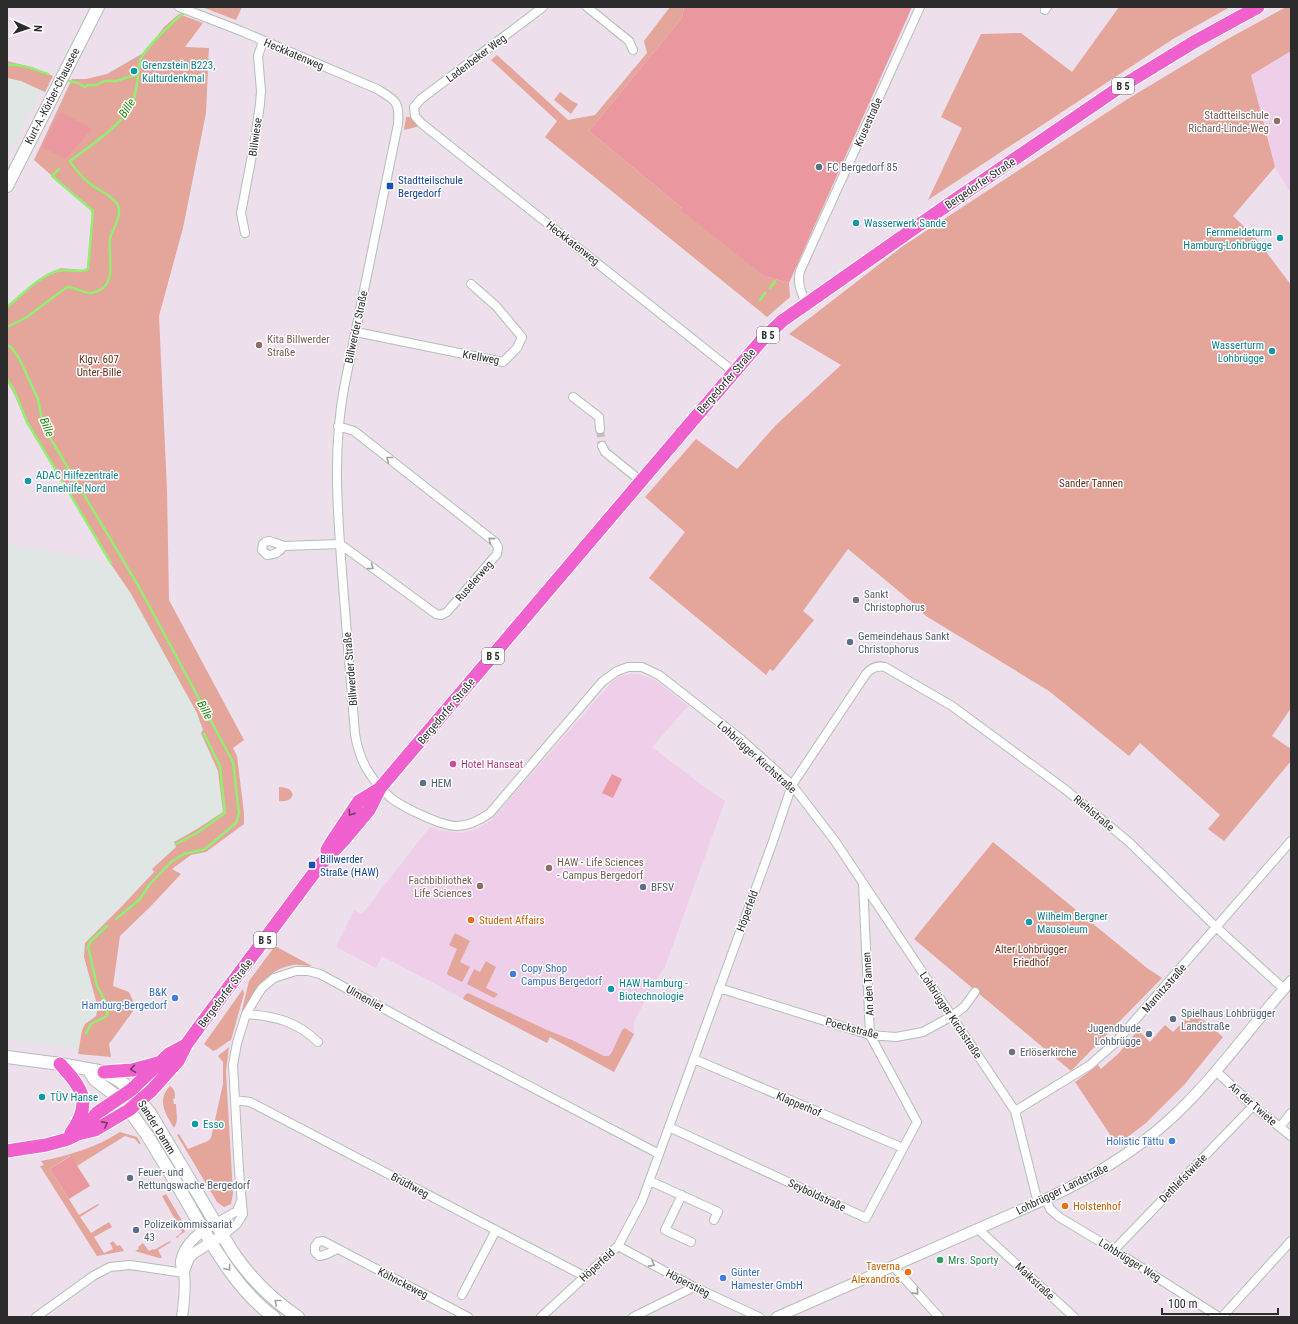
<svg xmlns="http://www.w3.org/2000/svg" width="1298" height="1324" font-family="'Roboto Condensed',sans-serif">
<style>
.industrial{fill:#dfe6e4}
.education{fill:#efceea}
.green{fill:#e4a59b}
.pitch{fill:#eb97a0}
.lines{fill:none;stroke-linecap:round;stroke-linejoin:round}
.stream{stroke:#93ef72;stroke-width:2.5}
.minor-tunnel{stroke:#c7bbc6;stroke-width:8;stroke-dasharray:8 4;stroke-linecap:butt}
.minor-casing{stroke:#b2bfb6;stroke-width:10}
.tertiary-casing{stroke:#b2bfb6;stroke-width:12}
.secondary-casing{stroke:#b2bfb6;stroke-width:14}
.primary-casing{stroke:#fff;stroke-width:15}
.minor{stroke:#fff;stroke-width:8}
.tertiary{stroke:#fff;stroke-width:10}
.secondary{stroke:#fff;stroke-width:12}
.primary{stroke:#f160cf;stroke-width:13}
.oneway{stroke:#a0a0a0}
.oneway2{stroke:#713e65}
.culture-dot{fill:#0f9aa8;stroke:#fff;stroke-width:1.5}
.education-dot{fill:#8d6e63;stroke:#fff;stroke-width:1.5}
.service-dot{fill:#5c6f8a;stroke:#fff;stroke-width:1.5}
.transit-dot{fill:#1a4fb4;stroke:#fff;stroke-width:1.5}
.worship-dot{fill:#6b7280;stroke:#fff;stroke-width:1.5}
.hotel-dot{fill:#d1479c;stroke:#fff;stroke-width:1.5}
.food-dot{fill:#e8710a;stroke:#fff;stroke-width:1.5}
.shop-dot{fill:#3f7fe0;stroke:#fff;stroke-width:1.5}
.leisure-dot{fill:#2e9e5b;stroke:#fff;stroke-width:1.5}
.labels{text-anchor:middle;stroke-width:3;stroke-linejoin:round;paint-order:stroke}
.shield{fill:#fff;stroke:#6b6b6b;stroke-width:1}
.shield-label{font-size:10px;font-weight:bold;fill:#2c2c2c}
.street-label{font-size:11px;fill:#2c2c2c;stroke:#fff}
.culture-label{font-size:11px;fill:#0d838f;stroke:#fff;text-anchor:start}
.education-label{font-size:11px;fill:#785e54;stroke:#fff;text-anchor:end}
.service-label{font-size:11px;fill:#4e5e75;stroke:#fff;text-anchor:start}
.transit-label{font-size:11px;fill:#164399;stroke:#fff;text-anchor:start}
.park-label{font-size:11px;fill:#6a301b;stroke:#fff}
.worship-label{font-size:11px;fill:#5b616d;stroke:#fff;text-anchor:start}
.hotel-label{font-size:11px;fill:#b23c85;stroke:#fff;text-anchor:start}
.food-label{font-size:11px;fill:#c56008;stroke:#fff;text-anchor:start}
.shop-label{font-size:11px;fill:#366cbe;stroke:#fff;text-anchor:start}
.leisure-label{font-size:11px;fill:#27864d;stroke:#fff;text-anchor:start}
.water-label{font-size:12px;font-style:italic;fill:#25890e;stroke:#fff}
</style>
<rect width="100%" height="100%" fill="#eedfed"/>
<path class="industrial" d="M7,70L49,76L7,160Z
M7,544L110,563L130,592L197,713L203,730L201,733L218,771L223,812L197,829L174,842L176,847L152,868L154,872L123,905L85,943L84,957L98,1008L96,1016L85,1024L82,1030L79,1049L7,1040Z"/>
<path class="education" d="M1291,51V194L1275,167L1250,75Z
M629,674H638L655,680L688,706L652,747L707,789L725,801L665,967L653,985L634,1022V1035L614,1072L550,1037L547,1043L382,956L376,968L336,947L354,910L362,914L430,827L442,831L462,833L477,829L491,820L612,682L620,676Z"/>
<path class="green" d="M202,7H242L236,20Z
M670,7H684L682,18L589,131L764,276L789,283L790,297L767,317L545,137L557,121L491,60L497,55L568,120L595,115L647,53L644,41Z
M1119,7H1230L1173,39L928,200L962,128L941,117L981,34L1021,33L1072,72Z
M1286,7H1291V51L1251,75L1275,167L1233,216L1255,237L1291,285V708L1272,736L1291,749V761L1224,841L1208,829L1220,815L1140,743L1129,756L1049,691L926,616L913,603L848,549L803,611L814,620L773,671L770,669L766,675L649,578L685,532L645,497L696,439L737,469L776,425L841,365L789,334L903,246L1126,100L1224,41Z
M179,14L203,23L185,47L209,48L206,113L183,228L159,316L167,490L169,600L244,740L233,748L237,756L244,813V824L206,852L191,855L172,869L181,874L151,906L120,936L113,986L129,992L136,1007L109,1044L111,1057L78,1054L82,1030L85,1024L96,1016L98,1008L84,957L85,943L123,905L154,872L152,869L176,847L174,842L197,829L223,812L218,771L201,733L203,730L197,713L130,592L110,563L25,419L15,396L7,381V306L46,275L61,268L84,270L87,268L92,215L91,210L34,160L72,79H86L107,74L145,52L164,27Z
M7,61L31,67L53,76L45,92L21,81L7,78Z
M560,92L572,101L578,104L571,114L554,100Z
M406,117H411L420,126L404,130Z
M279,787C298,787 296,803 279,801Z
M993,842L1147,968L1162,978L1071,1071L914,939Z
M455,933L470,941L460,962L470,967L462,982L448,975L447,973L457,949L449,945Z
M275,946L312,966C305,966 299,964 293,965C266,969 253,993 241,1014L249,981Z
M486,961L496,967L486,988L498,994L494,998L467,984L474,969L480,972Z
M243,989L244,994L231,1040C226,1042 218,1050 213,1051L204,1044Z
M468,993L547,1030L572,1040L604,1056H609L612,1052L622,1030L625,1028L634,1034L614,1072L550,1037L547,1043L463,999L465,995Z
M1195,1010L1197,1012L1196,1014L1223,1037L1184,1085L1146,1123L1117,1145L1075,1082L1098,1065L1101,1069L1119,1053L1138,1030L1150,1042L1165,1025L1173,1032Z
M229,1047L226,1072L233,1193L231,1204L224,1207L217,1202L177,1135L179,1134L188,1149L208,1141L211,1138L223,1084V1062L218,1056Z
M170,1086C175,1089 175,1093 175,1098L173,1099L174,1104H176C176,1112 179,1121 174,1128C166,1114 156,1101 170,1086Z
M120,1132L137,1137L141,1144H139L135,1139L125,1136L77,1166L70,1156L50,1169L79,1215L98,1204L99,1205L80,1217L91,1233L109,1222L112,1227L94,1237L104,1253L113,1249L110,1243L113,1241L117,1246L120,1245L124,1251L97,1256L40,1166L44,1165L41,1161C68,1156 97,1147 120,1132Z
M166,1194L184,1224L183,1225L185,1228L184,1229L185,1232L178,1236L179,1237L177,1238L176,1237L182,1232L162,1196Z
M170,1241L171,1242L158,1250L162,1258H159L135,1251L139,1249L138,1247L143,1243L149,1251L153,1249L154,1250Z"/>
<path class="pitch" d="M684,7H912L789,283L764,276L681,210L682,208L589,131L682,18Z
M61,112L92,129L65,159L42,147Z
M612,774L622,779L613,798L602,793Z
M71,1156L90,1186L69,1199L50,1169Z"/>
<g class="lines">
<path class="stream" d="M7,65C20,63 36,70 48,74
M69,81L78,83L85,87L88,85H97L104,81H116L138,74
M770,288L775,281
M760,300L765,293
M7,307C22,295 38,277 57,271C67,268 79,274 88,269L93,211L52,176L59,169
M7,327L27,317L67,287C82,288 88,300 104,287C115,277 108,252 110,239C112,229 124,214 117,204C110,193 98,191 88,182C83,178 73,167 70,161C91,145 117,129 131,106C138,93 137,76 140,61C143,49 175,20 185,12
M7,344L12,348L20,360L38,399L43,426L139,587L233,762L239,813L236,823L205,849L184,854L171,862L150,884L139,900L116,919
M7,379L14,390L27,422L111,563
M176,844L197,833L225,813L220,766L204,734
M86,1033L91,1024L107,1016L108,1006L97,986L88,946L91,941L107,926"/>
<path class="minor-tunnel" d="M600,429L602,446"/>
<g class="minor-casing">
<path id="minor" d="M179,7L241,31L377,89C395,100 400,101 398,124L344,388C332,453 338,519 343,585C347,635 351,684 355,734C357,746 361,760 368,771C374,781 383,791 392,799C405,808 441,826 457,826C469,826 480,820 490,813L602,682L617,671L628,667H642L659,675L742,740L792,785L835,841L1015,1111L1038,1203
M543,7L421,99L414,107L415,116L421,123L734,372
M587,7L629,41L633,50
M1045,10L1047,7
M245,233L241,213L254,145L260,104L261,91L258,56L263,41
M806,303C801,292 797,283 800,271L920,7
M356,332L503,362L517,348L522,337L496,306L471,284
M573,397L599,417L600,429
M602,446L605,452L641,481
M284,546C279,552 275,555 267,555L262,550L263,544L265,542L269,541L273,542L284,546L340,544L436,614L441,615L447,612L497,554L498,547L495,542L354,431L338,426
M719,988L870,1035L896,1037L923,1032L952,1016L964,1007L975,992
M246,1014C275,1016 296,1021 318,1042
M694,1059L903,1148
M1216,1071L1253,1106L1291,1136
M235,1100L250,1102L584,1276
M1015,1111L1090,1065L1116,1042L1291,841
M669,1127L866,1218L917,1122L870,1035L863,883
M1280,1127L1291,1113
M650,1181L718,1212L714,1220
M682,1195L665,1230L691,1242
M1046,1199L1050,1209L1059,1217L1114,1250L1219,1317
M216,1223L237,1211L241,1201
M978,1229L1074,1317
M223,1235L237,1224L243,1214L239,1171L233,1065L237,1043L246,1014L258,994L262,988L274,978L296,971H308L320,974L436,1037L659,1154
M618,1246L694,1287L759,1317
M337,1249C330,1252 326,1256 319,1256L315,1252V1246L318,1242L323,1241L468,1317
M1114,1250L1253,1106
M893,1266L939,1317
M462,1295L496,1230
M36,1317L93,1276L110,1267L130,1265L184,1273
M541,1317L618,1246L642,1201L772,844L792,785L866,674C871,668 877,665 885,667L952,706L1066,790L1129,842L1216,927L1284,989
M633,1317L694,1287
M1222,1317L1291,1241"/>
</g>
<g class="tertiary-casing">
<path id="tertiary" d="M184,1271L189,1258L194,1253L223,1235
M182,1317C184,1303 186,1287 184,1273C183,1269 180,1266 181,1261C185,1242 200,1232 216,1223
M777,1317L1046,1199C1098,1175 1146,1145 1186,1104C1224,1066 1255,1021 1291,981"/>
</g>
<g class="secondary-casing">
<path id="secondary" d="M7,186L98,7
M7,1057L60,1064L104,1072L120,1081L131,1090L150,1113L232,1251C250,1278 271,1299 298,1317
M88,1069L95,1080L119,1098L129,1110L147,1135C163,1161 179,1187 194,1214C216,1251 238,1291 274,1317"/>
</g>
<g class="primary-casing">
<path id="primary" d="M327,850L331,843L359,801L379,789
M60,1064C82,1088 93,1102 71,1133
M104,1072L132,1070L158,1063
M78,1134L97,1113L131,1090L169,1054L186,1045
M7,1151L46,1145L68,1139L78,1134L95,1130L129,1110L152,1090L178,1061L186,1045L199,1027L320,865L343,841L369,810L380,788L682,433L761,341L782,321L946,206L1117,89L1194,42L1258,7"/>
</g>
<use href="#minor" class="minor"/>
<use href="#tertiary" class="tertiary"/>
<use href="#secondary" class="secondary"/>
<use href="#primary" class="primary"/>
</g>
<defs><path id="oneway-chevron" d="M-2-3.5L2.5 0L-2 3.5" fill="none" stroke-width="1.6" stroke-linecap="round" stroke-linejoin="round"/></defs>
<g class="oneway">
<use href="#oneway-chevron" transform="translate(389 459) rotate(-142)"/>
<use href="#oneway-chevron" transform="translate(491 540) rotate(-139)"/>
<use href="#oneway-chevron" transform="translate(371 567) rotate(36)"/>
<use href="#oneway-chevron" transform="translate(652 1264) rotate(28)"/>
<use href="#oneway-chevron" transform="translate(228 1268) rotate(54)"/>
<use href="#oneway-chevron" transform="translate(916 1292) rotate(48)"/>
<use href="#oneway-chevron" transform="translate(277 1302) rotate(-141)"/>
</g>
<g class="oneway2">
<use href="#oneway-chevron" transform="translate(351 813) rotate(125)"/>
<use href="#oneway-chevron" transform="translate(133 1069) rotate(172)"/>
<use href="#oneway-chevron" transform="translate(105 1124) rotate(-28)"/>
</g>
<g class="culture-dot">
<circle cx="134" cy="71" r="4"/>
<circle cx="856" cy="223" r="4"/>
<circle cx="1280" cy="238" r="4"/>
<circle cx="1272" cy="351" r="4"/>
<circle cx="28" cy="481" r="4"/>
<circle cx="1029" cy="922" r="4"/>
<circle cx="611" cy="989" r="4"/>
<circle cx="42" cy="1097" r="4"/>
<circle cx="195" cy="1124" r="4"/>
</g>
<g class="education-dot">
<circle cx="1277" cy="121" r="4"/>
<circle cx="259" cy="345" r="4"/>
<circle cx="549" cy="868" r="4"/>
<circle cx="480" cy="886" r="4"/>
</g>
<g class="service-dot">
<circle cx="819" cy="167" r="4"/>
<circle cx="850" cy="642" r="4"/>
<circle cx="423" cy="783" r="4"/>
<circle cx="643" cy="887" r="4"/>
<circle cx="1173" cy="1019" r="4"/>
<circle cx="1149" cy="1034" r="4"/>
<circle cx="130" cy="1178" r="4"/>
<circle cx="136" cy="1230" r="4"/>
</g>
<g class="transit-dot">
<rect x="386" y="182" width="8" height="8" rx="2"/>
<rect x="308" y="861" width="8" height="8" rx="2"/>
</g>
<g class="worship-dot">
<circle cx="856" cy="600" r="4"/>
<circle cx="1012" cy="1052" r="4"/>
</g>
<circle class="hotel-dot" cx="453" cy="764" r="4"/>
<g class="food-dot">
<circle cx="471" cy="920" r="4"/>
<circle cx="1065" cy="1206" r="4"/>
<circle cx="908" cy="1272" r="4"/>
</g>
<g class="shop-dot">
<circle cx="513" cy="974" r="4"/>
<circle cx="175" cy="998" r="4"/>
<circle cx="1172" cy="1141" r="4"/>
<circle cx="723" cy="1278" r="4"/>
</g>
<circle class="leisure-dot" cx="940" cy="1260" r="4"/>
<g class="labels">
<g class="shield">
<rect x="1112" y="78" width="22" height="16" rx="3"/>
<rect x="757" y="327" width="22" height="16" rx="3"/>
<rect x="482" y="648" width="22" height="16" rx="3"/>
<rect x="254" y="932" width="22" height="16" rx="3"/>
</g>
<g class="shield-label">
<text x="1123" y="90">B 5</text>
<text x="768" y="339">B 5</text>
<text x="493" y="660">B 5</text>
<text x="265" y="944">B 5</text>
</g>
<g class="street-label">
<text transform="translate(294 54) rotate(23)" y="4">Heckkatenweg</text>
<text transform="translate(476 58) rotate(-37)" y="4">Ladenbeker Weg</text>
<text transform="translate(52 96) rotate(-63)" y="4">Kurt-A.-Körber-Chaussee</text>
<text transform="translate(868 122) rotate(-66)" y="4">Krusestraße</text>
<text transform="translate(255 137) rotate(-82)" y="4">Billwiese</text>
<text transform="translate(980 183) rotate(-34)" y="4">Bergedorfer Straße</text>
<text transform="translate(573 243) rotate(38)" y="4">Heckkatenweg</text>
<text transform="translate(356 327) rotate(-78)" y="4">Billwerder Straße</text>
<text transform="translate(481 357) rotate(10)" y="4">Krellweg</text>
<text transform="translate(726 381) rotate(-49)" y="4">Bergedorfer Straße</text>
<text transform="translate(474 581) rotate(-49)" y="4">Ruselerweg</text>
<text transform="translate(350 669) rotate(-95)" y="4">Billwerder Straße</text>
<text transform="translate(446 711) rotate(-50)" y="4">Bergedorfer Straße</text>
<text transform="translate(757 757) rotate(42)" y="4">Lohbrügger Kirchstraße</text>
<text transform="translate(1094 813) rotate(40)" y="4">Riehlstraße</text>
<text transform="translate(747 911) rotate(-70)" y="4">Höperfeld</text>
<text transform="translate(868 984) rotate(-93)" y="4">An den Tannen</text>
<text transform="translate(1164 988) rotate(-49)" y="4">Marnitzstraße</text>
<text transform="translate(225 993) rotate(-53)" y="4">Bergedorfer Straße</text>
<text transform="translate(365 998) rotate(29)" y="4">Ulmenliet</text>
<text transform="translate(951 1015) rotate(56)" y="4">Lohbrügger Kirchstraße</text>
<text transform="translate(852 1028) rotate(15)" y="4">Poeckstraße</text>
<text transform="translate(799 1104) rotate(23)" y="4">Klapperhof</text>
<text transform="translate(1253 1104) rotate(41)" y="4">An der Twiete</text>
<text transform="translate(157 1127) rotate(58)" y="4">Sander Damm</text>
<text transform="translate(1183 1178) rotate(-46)" y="4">Dethlefstwiete</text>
<text transform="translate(410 1185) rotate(28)" y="4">Brüdtweg</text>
<text transform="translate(1062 1189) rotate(-26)" y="4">Lohbrügger Landstraße</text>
<text transform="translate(817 1195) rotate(25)" y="4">Seyboldstraße</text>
<text transform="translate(1130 1260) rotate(32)" y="4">Lohbrügger Weg</text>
<text transform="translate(597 1265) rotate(-42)" y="4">Höperfeld</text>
<text transform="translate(1035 1281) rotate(43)" y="4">Maikstraße</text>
<text transform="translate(403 1283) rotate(27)" y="4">Köhnckeweg</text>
<text transform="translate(688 1283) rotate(27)" y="4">Höperstieg</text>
</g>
<g class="culture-label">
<text x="142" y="69">Grenzstein B223,<tspan x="142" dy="13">Kulturdenkmal</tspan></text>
<text x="864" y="227">Wasserwerk Sande</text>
<text x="1272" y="236" text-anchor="end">Fernmeldeturm<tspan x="1272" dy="13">Hamburg-Lohbrügge</tspan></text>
<text x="1264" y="349" text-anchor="end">Wasserturm<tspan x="1264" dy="13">Lohbrügge</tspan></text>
<text x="36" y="479">ADAC Hilfezentrale<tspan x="36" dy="13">Pannehilfe Nord</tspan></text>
<text x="1037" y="920">Wilhelm Bergner<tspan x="1037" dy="13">Mausoleum</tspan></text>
<text x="619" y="987">HAW Hamburg -<tspan x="619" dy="13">Biotechnologie</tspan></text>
<text x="50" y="1101">TÜV Hanse</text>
<text x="203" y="1128">Esso</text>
</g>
<g class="education-label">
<text x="1269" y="119">Stadtteilschule<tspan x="1269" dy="13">Richard-Linde-Weg</tspan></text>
<text x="267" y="343" text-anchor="start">Kita Billwerder<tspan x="267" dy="13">Straße</tspan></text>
<text x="557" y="866" text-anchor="start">HAW - Life Sciences<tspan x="557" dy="13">- Campus Bergedorf</tspan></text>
<text x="472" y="884">Fachbibliothek<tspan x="472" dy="13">Life Sciences</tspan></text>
</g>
<g class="service-label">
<text x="827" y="171">FC Bergedorf 85</text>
<text x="858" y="640">Gemeindehaus Sankt<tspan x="858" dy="13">Christophorus</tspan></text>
<text x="431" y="787">HEM</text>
<text x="651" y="891">BFSV</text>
<text x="1181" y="1017">Spielhaus Lohbrügger<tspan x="1181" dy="13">Landstraße</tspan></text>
<text x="1141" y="1032" text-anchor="end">Jugendbude<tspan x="1141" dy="13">Lohbrügge</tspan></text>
<text x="138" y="1176">Feuer- und<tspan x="138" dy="13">Rettungswache Bergedorf</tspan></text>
<text x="144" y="1228">Polizeikommissariat<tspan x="144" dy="13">43</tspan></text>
</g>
<g class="transit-label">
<text x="398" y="184">Stadtteilschule<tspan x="398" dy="13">Bergedorf</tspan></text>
<text x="320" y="863">Billwerder<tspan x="320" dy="13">Straße (HAW)</tspan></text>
</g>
<g class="park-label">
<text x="99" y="363">Klgv. 607<tspan x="99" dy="13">Unter-Bille</tspan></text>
<text x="1091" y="487">Sander Tannen</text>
<text x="1031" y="953">Alter Lohbrügger<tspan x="1031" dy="13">Friedhof</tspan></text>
</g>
<g class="worship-label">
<text x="864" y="598">Sankt<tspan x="864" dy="13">Christophorus</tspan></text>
<text x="1020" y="1056">Erlöserkirche</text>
</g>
<g class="hotel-label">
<text x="461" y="768">Hotel Hanseat</text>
</g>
<g class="food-label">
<text x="479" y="924">Student Affairs</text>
<text x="1073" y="1210">Holstenhof</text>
<text x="900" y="1270" text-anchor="end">Taverna<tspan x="900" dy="13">Alexandros</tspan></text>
</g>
<g class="shop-label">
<text x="521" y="972">Copy Shop<tspan x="521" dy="13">Campus Bergedorf</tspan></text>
<text x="167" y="996" text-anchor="end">B&amp;K<tspan x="167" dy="13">Hamburg-Bergedorf</tspan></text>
<text x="1164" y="1145" text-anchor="end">Holistic Tättu</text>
<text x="731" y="1276">Günter<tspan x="731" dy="13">Hamester GmbH</tspan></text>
</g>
<g class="leisure-label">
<text x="948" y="1264">Mrs. Sporty</text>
</g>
<g class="water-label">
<text transform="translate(127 108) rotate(-57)" y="4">Bille</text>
<text transform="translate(47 427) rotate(67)" y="4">Bille</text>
<text transform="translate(205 710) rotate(62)" y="4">Bille</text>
</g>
</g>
<rect width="1298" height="1324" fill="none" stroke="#2c2c2c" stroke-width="16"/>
<g transform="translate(28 28) rotate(93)" stroke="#ffffff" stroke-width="3" paint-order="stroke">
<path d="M0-3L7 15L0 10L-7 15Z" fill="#2c2c2c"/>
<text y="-6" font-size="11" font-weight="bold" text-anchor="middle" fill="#2c2c2c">N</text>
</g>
<path d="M1162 1308v6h116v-6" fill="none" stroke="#2c2c2c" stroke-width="2"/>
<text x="1168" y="1308" font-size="12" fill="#2c2c2c" stroke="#ffffff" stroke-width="3" paint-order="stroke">100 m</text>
</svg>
